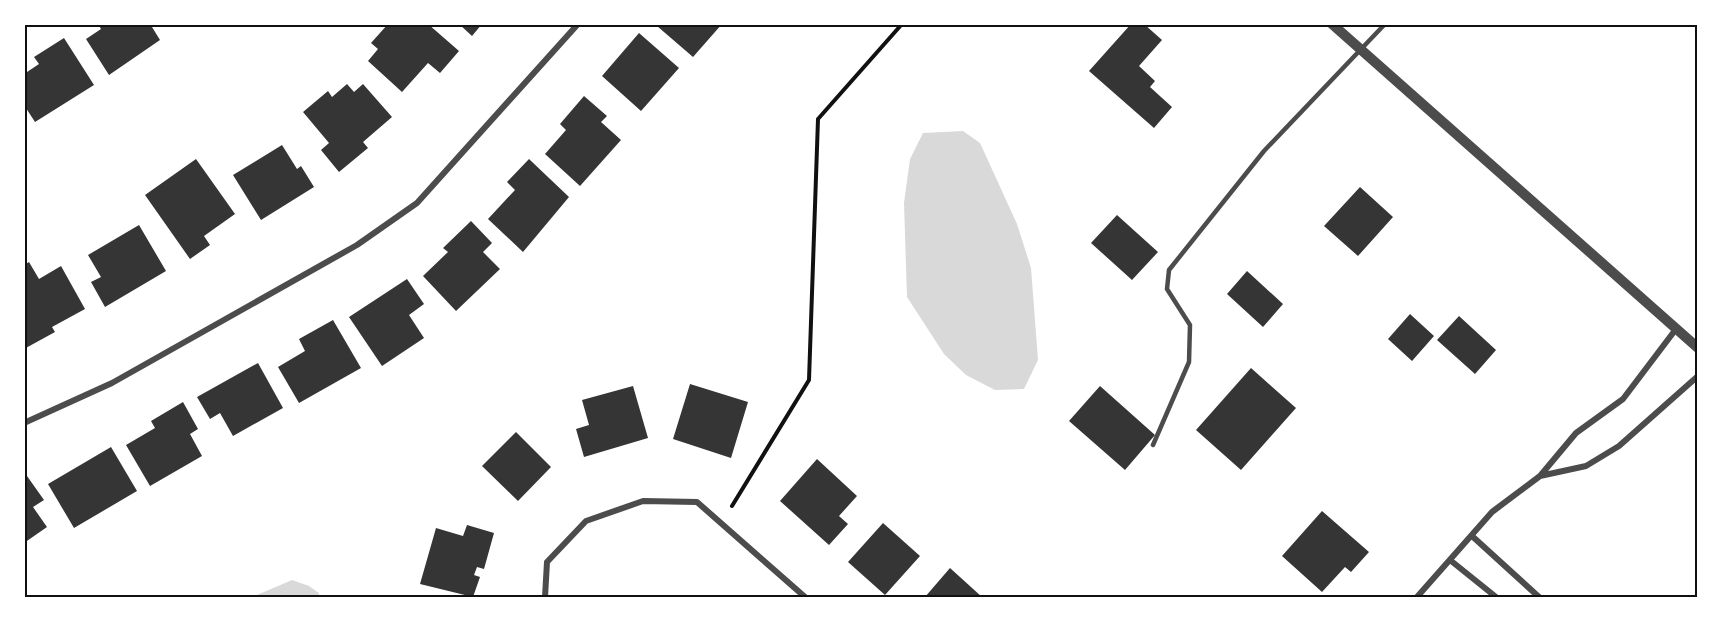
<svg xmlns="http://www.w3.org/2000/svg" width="1722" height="621" font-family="'Nunito Sans',sans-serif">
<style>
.water{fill:#d9d9d9}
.building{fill:#353535}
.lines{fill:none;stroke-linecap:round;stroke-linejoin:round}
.path{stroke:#111;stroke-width:4}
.service{stroke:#4c4c4c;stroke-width:4.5}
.minor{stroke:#4c4c4c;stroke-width:6}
.tertiary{stroke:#4c4c4c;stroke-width:10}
.neatline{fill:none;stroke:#111;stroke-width:2}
</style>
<rect width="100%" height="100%" fill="#fff"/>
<path class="water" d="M963,131L980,143L1017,224L1031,268L1038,360L1024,389L995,390L966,375L944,354L907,297L904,203L910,159L923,133Z
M292,580L309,586L319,593V597H252Z"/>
<path class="building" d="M98,24H156L152,27L160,40L109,75L86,39L101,29Z
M388,24H428L459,51L440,73L428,63L402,92L368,61L378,49L371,43Z
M459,24H482L472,36Z
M659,24H722L693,57L657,26Z
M1131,24H1144L1162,40L1139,66L1155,81L1150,87L1172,107L1154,128L1089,71Z
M639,33L679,68L641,111L602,76Z
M64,38L94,85L35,122L24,105V74L39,64L34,57Z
M347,84L354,92L363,84L392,117L363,142L368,148L339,172L321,150L329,143L303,112L328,91L332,97Z
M584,96L607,116L601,122L621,140L580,186L545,154L566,130L560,124Z
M282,145L297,169L301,166L314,187L261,220L233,175Z
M196,159L235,214L204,236L210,245L190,259L145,195Z
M529,159L569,197L523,252L488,219L515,190L507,182Z
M1360,187L1393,217L1358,256L1324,226Z
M1117,215L1158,252L1132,280L1091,243Z
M471,221L492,243L483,252L500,269L456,311L423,276L448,252L443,248Z
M139,225L166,271L105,307L91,282L101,277L88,255Z
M29,262L39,279L61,266L85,309L52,327L55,332L24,349V265Z
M1247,271L1283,304L1263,327L1227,294Z
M407,279L424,304L409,315L424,338L382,366L349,317Z
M1410,314L1434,336L1412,361L1388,339Z
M1459,316L1496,350L1475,374L1437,340Z
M333,320L361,368L299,403L278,367L305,351L299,339Z
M258,363L283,408L233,436L220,413L210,419L197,397Z
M1251,368L1296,408L1241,470L1196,430Z
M690,384L748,402L731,458L673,439Z
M633,386L648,438L584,457L576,429L589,425L582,400Z
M1100,386L1155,435L1125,470L1069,421Z
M183,402L198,429L190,434L202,456L150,486L126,445L155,428L151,421Z
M516,432L551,467L518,501L482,466Z
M111,447L137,491L74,528L48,484Z
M817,459L857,496L839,516L848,524L829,545L780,501Z
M27,476L44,500L33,507L47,527L24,543V478Z
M1322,511L1369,552L1351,572L1345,567L1322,592L1282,556Z
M883,523L920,556L885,595L848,562Z
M467,525L494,533L484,569L477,567L474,575L480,577L473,597L420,584L436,528L463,536Z
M950,568L982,597H925Z"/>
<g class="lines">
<path class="path" d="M732,506L809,380L818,119L902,24"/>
<path class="service" d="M1153,445L1189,362L1190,325L1167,289L1169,270L1264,151L1385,24"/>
<path class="minor" d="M24,423L112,383L357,245L417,203L578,24
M1540,476L1586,466L1619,446L1698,376
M1472,536L1539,597
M1450,560L1496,597
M545,597L547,562L586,521L643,501L697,502L805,597
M1417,597L1492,512L1540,476L1576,433L1623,399L1676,329"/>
<path class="tertiary" d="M1332,24L1698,348"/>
</g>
<rect width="1722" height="621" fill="none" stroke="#ffffff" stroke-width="51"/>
<rect x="26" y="26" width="1670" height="570" class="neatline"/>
</svg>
